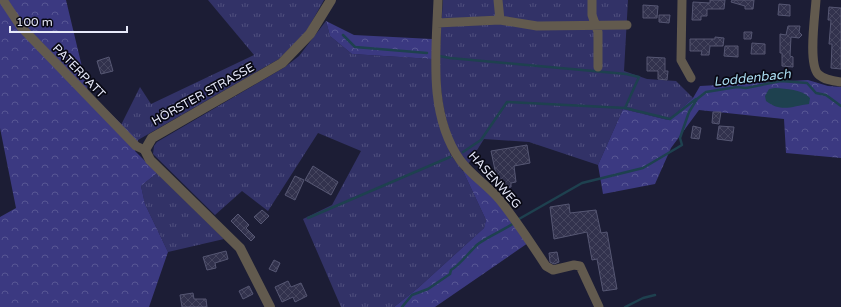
<svg xmlns="http://www.w3.org/2000/svg" width="841" height="307" font-family="'Varela Round',sans-serif">
<style>
.grass{fill:url(#grass-tufts)}
.forest{fill:url(#forest-crowns)}
.water{fill:#1e414f}
.lines{fill:none;stroke-linecap:round;stroke-linejoin:round}
.stream{stroke:#1e414f;stroke-width:2.5}
.building{fill:url(#building-cross-hatch);stroke:#565773}
.minor{stroke:#625a4e;stroke-width:9}
.tertiary{stroke:#625a4e;stroke-width:10}
.labels{text-anchor:middle;stroke-width:3.5;stroke-linejoin:round;paint-order:stroke}
.street-label{font-size:12px;fill:#e7e9fa;stroke:#080813}
.water-label{font-size:13px;font-style:italic;fill:#abddf1;stroke:#080813}
</style>
<defs>
<pattern id="grass-tufts" width="24" height="20" patternUnits="userSpaceOnUse"><rect width="24" height="20" fill="#323267"/><path d="M3 7l-1-3M5 7V3M7 7l1-3M15 17l-1-3M17 17v-4M19 17l1-3" fill="none" stroke="#50507e"/></pattern>
<pattern id="forest-crowns" width="20" height="18" patternUnits="userSpaceOnUse"><rect width="20" height="18" fill="#3b3981"/><path d="M2 6a3 3 0 1 1 6 0M12 15a3 3 0 1 1 6 0" fill="none" stroke="#575694"/></pattern>
<pattern id="building-cross-hatch" width="8" height="8" patternUnits="userSpaceOnUse"><rect width="8" height="8" fill="#32324d"/><path d="M0 0l8 8M0 8l8-8" fill="none" stroke="#46465f"/></pattern>
</defs>
<rect width="100%" height="100%" fill="#1c1d35"/>
<path class="grass" d="M208,0H324L306,32L279,59L138,140L121,125L140,87L151,104L254,55Z
M443,0H628L624,71L647,79L676,81L693,98L668,120L623,109L598,165L529,142L484,139L467,166C433,115 439,58 443,0Z
M326,21L330,36L352,54L432,59L441,129L451,155L463,171L486,220L484,228L418,288L394,307H341L303,219L332,205L361,151L318,133L268,211L242,191L215,215L153,154L154,146L157,142L285,67L299,56Z
M157,173L224,239L168,252L145,204L141,186Z"/>
<path class="forest" d="M0,0H66L88,92L138,140L135,151L157,173L141,186L145,204L168,252L149,307H0V217L16,208L0,128Z
M326,21L354,35L432,39V59L352,54L330,36Z
M808,80L828,86L841,87V158L786,153L784,119L699,110L671,148L655,184L603,194L598,165L623,109L668,120L693,98L700,86Z
M463,171H465L496,200L528,243L435,307H394L418,288L484,228L486,220Z"/>
<path class="water" d="M775,88C786,89 802,89 810,98L809,104C792,106 782,113 766,101L765,96L769,89Z"/>
<g class="lines">
<path class="stream" d="M343,35L355,47L427,53
M439,56L450,58L626,74L639,77L625,108
M463,152L481,140L507,102L625,108L670,119L696,99
M308,218L450,157
M519,219L582,183L643,168L682,145L680,138L689,112L697,99L706,92L737,87L746,88L781,81L807,83L816,93L826,95L841,106
M402,307L412,295L428,289L450,274L451,270C459,266 469,252 478,244C489,236 502,231 514,223
M625,307L643,298L655,295"/>
</g>
<path class="building" d="M710,0H725L724,9H707V16H701V20H692L693,2L710,3Z
M732,0H754L753,9H745V6L731,2Z
M779,4L790,5V16L778,15Z
M643,5L658,6L657,18H643Z
M829,7L841,8V69L831,68L832,44H829L831,20H828Z
M659,15H670L669,23L659,22Z
M788,26H800L799,32L802,35L799,38L791,37L790,56L793,57V67L782,66V53H780V34L786,35Z
M744,32H752L751,39H744Z
M715,37L724,38L723,46H710L709,55H701L702,51H690V39H715Z
M752,43L765,44V54H751Z
M725,46H738V57L724,56Z
M109,57L113,71L101,74L97,61Z
M647,57L665,58V71H668L667,80L658,79V71H647Z
M713,112H721L719,124L712,123Z
M693,126L701,128L699,139L691,138Z
M719,126L734,127L732,141L717,139Z
M527,145L530,163L514,166L516,182L511,183V187L499,189L491,151Z
M313,166L338,182L331,195L305,180Z
M295,176L304,180L295,200L285,195Z
M569,204L570,213L596,210L601,233L607,232L617,289L603,291L597,259L592,260L587,232L554,239L550,207Z
M262,210L269,216L261,224L254,217Z
M238,214L249,225L246,228L255,237L251,241L231,221Z
M226,251L228,259L215,263L216,268L207,270L203,257Z
M557,252L559,262L554,264L550,262L549,253Z
M274,260L280,263L276,272L269,269Z
M288,281L291,287L301,283L307,296L295,302L293,297L282,302L275,287Z
M249,286L253,294L243,299L239,291Z
M193,293L194,299H206L207,307H182L180,295Z"/>
<g class="lines">
<path class="minor" d="M3,0L21,27L136,146L145,150
M438,0C436,53 428,114 460,160C471,175 487,185 499,199C516,220 531,243 546,266L553,270L574,265L580,266L599,307
M498,0L500,20
M592,0V15L598,32V67
M682,0L681,60L691,78
M816,0C815,16 808,63 818,74C824,80 833,81 841,82
M437,23L500,20L537,26L627,25"/>
<path class="tertiary" d="M270,307L240,248L150,160L145,150L152,138L282,63L310,34L331,0"/>
</g>
<g class="labels">
<g class="street-label">
<text transform="translate(79 71) rotate(46)" y="4">PATERPATT</text>
<text transform="translate(203 94) rotate(-29)" y="4">HÖRSTER STRASSE</text>
<text transform="translate(495 180) rotate(48)" y="4">HASENWEG</text>
</g>
<g class="water-label">
<text transform="translate(752 77) rotate(-6)" y="5">Loddenbach</text>
</g>
</g>
<path d="M10 26v6h117v-6" fill="none" stroke="#e7e9fa" stroke-width="2"/>
<text x="16" y="26" font-size="12" fill="#e7e9fa" stroke="#080813" stroke-width="3" paint-order="stroke">100 m</text>
</svg>
